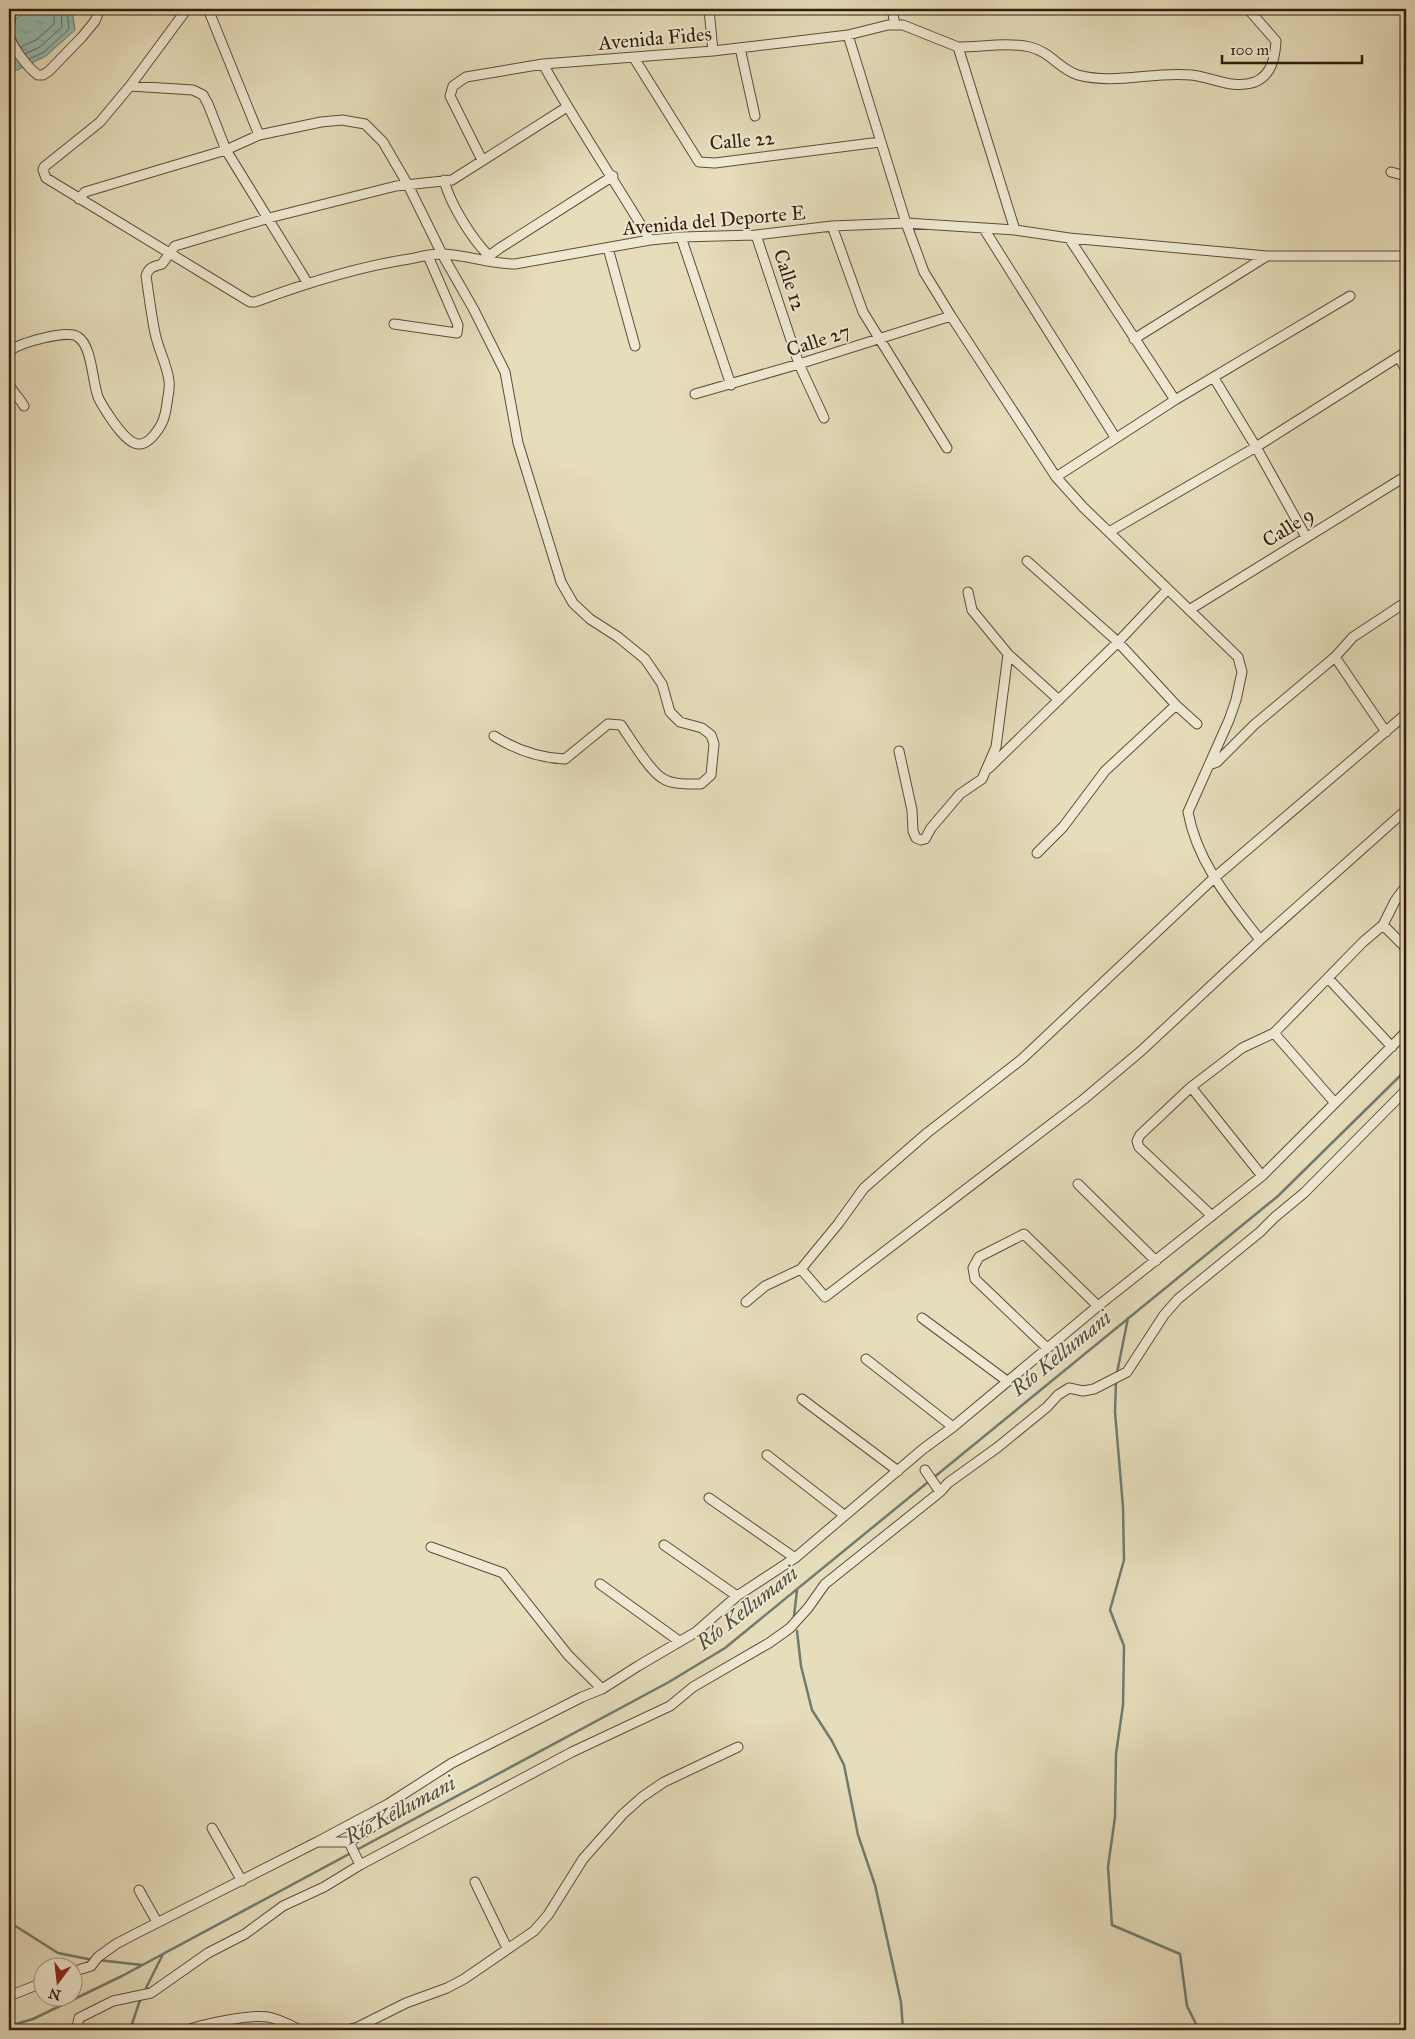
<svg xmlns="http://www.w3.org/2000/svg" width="1415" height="2039" font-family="'IM FELL Great Primer',serif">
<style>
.water{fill:url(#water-ripples);stroke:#6e7c6f}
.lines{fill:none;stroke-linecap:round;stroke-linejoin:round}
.shore{stroke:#646c5e;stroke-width:1}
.stream{stroke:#6e7c6f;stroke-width:2.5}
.minor-casing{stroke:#5e4d38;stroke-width:11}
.minor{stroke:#efe9d3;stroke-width:9}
.labels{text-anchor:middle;stroke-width:4;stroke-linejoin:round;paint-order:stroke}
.street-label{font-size:20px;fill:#311d0c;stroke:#efe9d3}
.water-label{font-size:21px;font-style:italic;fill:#4f4d3e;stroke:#efe9d3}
</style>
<defs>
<pattern id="water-ripples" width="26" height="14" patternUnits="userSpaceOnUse" patternTransform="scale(1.25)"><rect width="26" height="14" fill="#96bcb1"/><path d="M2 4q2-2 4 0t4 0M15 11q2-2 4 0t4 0" fill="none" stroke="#82a197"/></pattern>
</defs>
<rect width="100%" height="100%" fill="#e6ddbb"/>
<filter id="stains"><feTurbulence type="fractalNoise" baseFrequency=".004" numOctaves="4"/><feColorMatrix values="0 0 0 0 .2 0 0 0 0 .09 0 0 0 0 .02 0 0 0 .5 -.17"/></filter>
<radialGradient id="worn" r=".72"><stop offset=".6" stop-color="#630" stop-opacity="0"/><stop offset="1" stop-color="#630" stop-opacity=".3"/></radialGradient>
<path class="water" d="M31,9H72L75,30L46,56L9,74V23Z"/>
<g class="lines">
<path class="shore" d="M21,47L36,40L54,24V9
M25,54L40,47L62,27L61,9
M29,59L44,52L69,29L67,9"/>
<path class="stream" d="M1117,1373L1128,1318
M1116,1381L1115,1412L1123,1507L1124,1560L1110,1610L1124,1646L1123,1705L1116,1754L1115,1817L1108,1867L1112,1925L1180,1954L1187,2006L1199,2030
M794,1616L797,1590
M797,1631L801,1666L812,1710L832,1741L844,1765L858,1835L875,1885L886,1934L901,2002L903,2030
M9,1922L58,1953L93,1960
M98,1960L142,1965
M146,1988L163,1954
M9,2026L33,2019L122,1976L669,1682L725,1648L1278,1196L1406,1070
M130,2030L140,2000"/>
<g class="minor-casing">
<path id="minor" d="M12,9C11,17 9,25 9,33C10,45 28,68 38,75H43L49,71L82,37L95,21L100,9
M208,9L259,135
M709,9L713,51
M892,9L895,25
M848,35L906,223L924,272L951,316L1056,477L1083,507L1238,657L1242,672L1236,700L1229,720L1188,812C1197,862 1230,901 1260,940
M958,47C981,47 1007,42 1030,47C1051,52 1059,69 1078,75C1115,85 1154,71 1191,75C1212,77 1233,90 1255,82C1272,75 1275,57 1276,41L1248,9
M740,48L755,116
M634,58L699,162L715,163L880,142
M543,64C576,124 615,181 650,240
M130,86L187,9
M482,160L450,96L453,86L466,77L543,64L713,51L848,35L888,25H903L958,47L1015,230
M1391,172L1406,176
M444,180C450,204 472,239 489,256
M79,199L85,192L226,150L259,135L321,122L342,120L365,124L383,142L408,185L442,254L474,310L505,372L518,443L561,582L573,603L590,619L618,637L645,659L662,684L670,712L680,722L702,728L711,735L714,744L711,775L701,784C689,784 672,785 662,778C649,770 630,738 621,725L608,724L565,759C539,758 516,750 494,736
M832,226L863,312L947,448
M984,229L1115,437
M756,235L799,364L824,418
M681,237L731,385
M1069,238L1175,400
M608,248L635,346
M486,261L489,256L500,248L613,176
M307,282L226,150L208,104L203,95L193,90L130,86L100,122L44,167L43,170L46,178L250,302H255C306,283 356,267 409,259C420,257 432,253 443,254C467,255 490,264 515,264L650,240L681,237L756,235L832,226L906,223L1015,230L1069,238L1267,256H1406
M394,324L457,333L458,325L428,256
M1134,339L1267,256
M9,351C20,343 67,329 78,337C92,346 92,380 98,397C102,406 108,414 114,423C131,446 143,455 161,425C165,418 166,411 167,403C168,396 170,388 169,381C167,364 158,349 155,333C151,314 149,295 146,276C149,267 153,267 162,264L175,246L269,218L396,186L452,180L567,107
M1399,357L1406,370
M1214,378L1256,447L1306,537
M9,384C13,393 19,397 24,406
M695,394L799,364L951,316
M1056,477L1175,400L1350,296
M1109,532L1256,447L1406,352
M1027,561L1118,642L1176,705L1197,724
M1189,610L1406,476
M1008,654L1059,700
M1335,657L1386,732
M899,751L912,810L913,831L916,838L921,840L925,839L931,828L960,794L982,779L996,747L1008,654L972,610L968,592
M1209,765L1217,762L1254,725L1335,657L1353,637L1406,602
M989,768L1118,642L1167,590
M1037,853L1063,827L1105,771L1176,705
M1383,925L1406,948
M1328,978L1392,1047
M1274,1033L1335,1103
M1191,1087L1262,1176
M1078,1184L1156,1261
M1212,1216L1139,1147L1137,1141L1140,1135L1191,1087L1242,1048L1274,1033L1363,942L1383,925L1395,901L1406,886
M801,1269L825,1297L1084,1099L1141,1051L1260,940L1406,810
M746,1302L765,1286L801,1269L838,1224L864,1188L927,1133L1022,1059L1214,878L1406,714
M922,1318L1007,1381
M1047,1348L975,1279L973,1268L979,1257L1024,1234L1098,1306
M866,1359L953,1427
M802,1399L898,1471
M767,1455L844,1515
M925,1470L940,1492
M709,1498L795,1558
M664,1545L737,1596
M431,1547L503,1573L568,1655L602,1689
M600,1584L679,1641
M212,1828L242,1881
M317,1842H349
M360,1865L349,1842C365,1831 383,1825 388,1804
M475,1882L507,1948
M139,1890L157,1922
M72,1972L91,1966L98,1957L116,1944L135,1934L317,1842L388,1804L452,1763L582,1697L602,1689L638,1666L696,1632L737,1596L795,1558L923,1449L953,1427L1098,1306L1262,1176L1406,1032
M9,1996L42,1983
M66,2030L77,2028L79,2018L113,2001L151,1993L208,1953L245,1934L283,1906L324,1887L360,1865L572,1752L670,1706L693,1687L769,1643L790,1628L808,1608L825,1584L940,1492L948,1483L998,1447L1047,1407L1058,1395L1069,1388L1083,1391L1094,1389L1127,1372L1164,1315L1178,1299L1260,1232L1275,1217L1304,1193L1406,1090
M187,2030C204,2024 250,2014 268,2017C279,2019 290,2025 300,2030
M347,2030L358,2027L406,2003L447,1988L464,1979L534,1931L548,1915L583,1859L623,1814L642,1797L664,1782L738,1747"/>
</g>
<use href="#minor" class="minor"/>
</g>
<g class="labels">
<g class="street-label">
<text transform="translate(655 38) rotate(-5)" y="7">Avenida Fides</text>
<text transform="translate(742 140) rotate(-5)" y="7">Calle 22</text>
<text transform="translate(714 220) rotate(-5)" y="7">Avenida del Deporte E</text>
<text transform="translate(790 280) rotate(72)" y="7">Calle 12</text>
<text transform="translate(818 340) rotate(-18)" y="7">Calle 27</text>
<text transform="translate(1288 527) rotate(-32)" y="7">Calle 9</text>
</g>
<g class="water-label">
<text transform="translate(1061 1353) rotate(-39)" y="7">Río Kellumani</text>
<text transform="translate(747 1608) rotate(-38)" y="7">Río Kellumani</text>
<text transform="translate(400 1810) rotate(-28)" y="7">Río Kellumani</text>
</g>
</g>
<rect width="1415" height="2039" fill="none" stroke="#e6ddbb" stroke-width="30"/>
<rect x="10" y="10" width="1395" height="2019" fill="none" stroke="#311d0c" stroke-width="2.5"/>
<rect x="15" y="15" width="1385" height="2009" fill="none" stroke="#311d0c"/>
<g transform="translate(58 1982) rotate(195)"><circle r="24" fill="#efe9d3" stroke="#a39783"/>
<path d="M0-4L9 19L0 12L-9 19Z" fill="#8f2418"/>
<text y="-8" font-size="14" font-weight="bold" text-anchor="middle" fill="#311d0c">N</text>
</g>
<path d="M1222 55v8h140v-8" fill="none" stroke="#311d0c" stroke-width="2.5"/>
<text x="1230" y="55" font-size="15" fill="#311d0c" stroke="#efe9d3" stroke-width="4" paint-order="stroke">100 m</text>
<rect width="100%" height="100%" filter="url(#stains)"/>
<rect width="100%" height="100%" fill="url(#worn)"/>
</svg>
